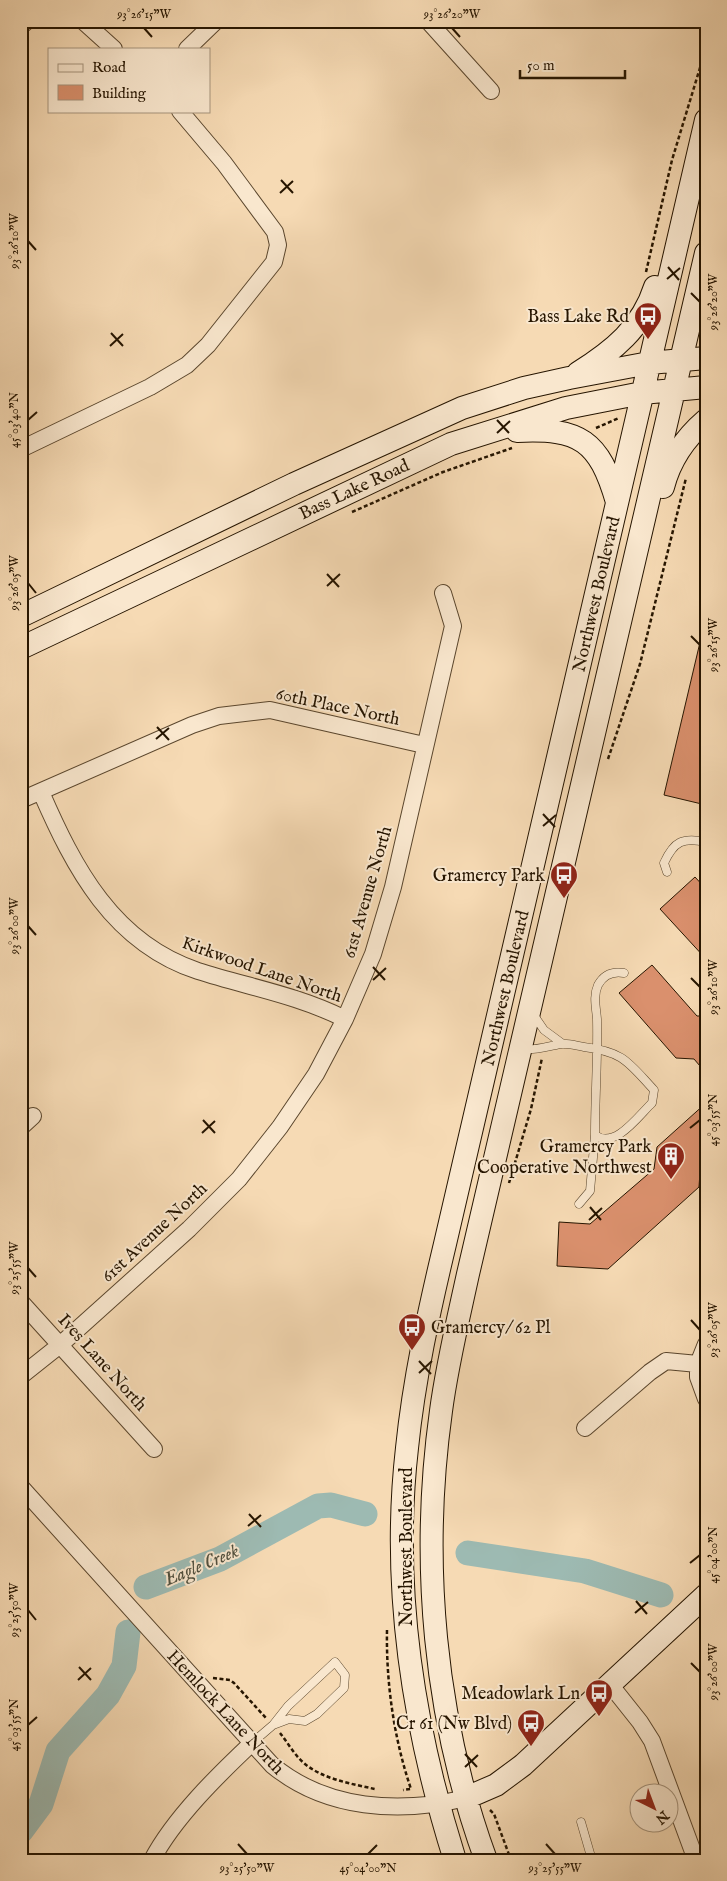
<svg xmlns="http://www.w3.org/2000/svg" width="727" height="1881" font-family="'IM FELL English',serif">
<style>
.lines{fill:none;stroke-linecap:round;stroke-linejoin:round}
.river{stroke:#9dbab2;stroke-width:25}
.building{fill:#da906d;stroke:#261500}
.lane-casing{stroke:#5a462d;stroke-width:9}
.street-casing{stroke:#5a462d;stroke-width:18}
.secondary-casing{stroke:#261500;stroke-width:24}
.path{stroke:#261500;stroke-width:2.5;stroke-dasharray:4 2.5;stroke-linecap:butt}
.lane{stroke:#f9e7ce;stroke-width:8}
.street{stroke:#f9e7ce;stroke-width:16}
.secondary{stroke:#f9e7ce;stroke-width:22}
.ticks{fill:none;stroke:#261500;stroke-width:2}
.labels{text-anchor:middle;stroke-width:4;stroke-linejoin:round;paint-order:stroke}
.poi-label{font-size:18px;fill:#261500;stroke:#f9e7ce;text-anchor:end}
.street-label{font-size:18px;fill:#261500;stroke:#f9e7ce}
.water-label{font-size:19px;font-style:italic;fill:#504f3e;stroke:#f9e7ce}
.neatline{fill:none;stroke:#261500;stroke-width:2}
.ticks-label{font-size:12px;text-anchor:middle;fill:#261500}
</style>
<rect width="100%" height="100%" fill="#f6dab4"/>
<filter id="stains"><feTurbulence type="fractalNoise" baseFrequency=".004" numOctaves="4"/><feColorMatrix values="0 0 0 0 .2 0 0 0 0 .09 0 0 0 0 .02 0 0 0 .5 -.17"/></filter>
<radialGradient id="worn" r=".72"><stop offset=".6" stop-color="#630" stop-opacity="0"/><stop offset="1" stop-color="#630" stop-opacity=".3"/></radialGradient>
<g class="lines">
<path class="river" d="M468,1553L585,1571L661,1595
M146,1587L220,1559L318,1506L331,1505L365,1514
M21,1831L41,1804L58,1751L108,1695L124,1666L128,1632"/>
</g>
<path class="building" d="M701,638H706V805L664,795Z
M695,877L706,889V959L660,909Z
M652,965L697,1016H706V1073L694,1059L676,1058L619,993Z
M706,1103V1167L700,1172L699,1187L608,1269L557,1266L559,1222L590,1224L654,1169L657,1147Z"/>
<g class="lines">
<g class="lane-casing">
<path id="lane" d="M667,872L664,863C674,841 683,837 706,842
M533,1014L544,1030L563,1044
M523,1049C536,1051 548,1046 561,1044C568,1043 577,1046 584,1047C624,1052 628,1062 654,1090L652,1103C639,1115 615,1150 595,1135C595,1096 598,1057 597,1019C596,1007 593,996 598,985C604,974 613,971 624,973
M579,1204L590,1191L595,1135
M252,1743L273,1725L289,1719L305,1721L317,1714L344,1688L345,1675L335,1662L288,1706L273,1725
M581,1822L592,1860"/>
</g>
<g class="street-casing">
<path id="street" d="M83,21L114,49
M428,21L491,91
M21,26L27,21
M187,49L216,21
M21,449L150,387L187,365L208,345L274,262L278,245L275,232L224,163L180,111
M41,792C74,868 113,943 198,971C248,987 297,995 345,1019
M21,800L192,725L219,716L270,710L424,745
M21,1127L33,1116
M21,1302L154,1449
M698,1364V1377L706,1399
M21,1376L60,1345L189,1229L239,1179L280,1127L316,1074L345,1019L373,954L393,887L453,626L443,593
M585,1428L650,1372L666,1361L698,1364L706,1344
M21,1487L272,1765C326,1810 400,1814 466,1798
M609,1683L640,1722L652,1741L696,1860
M152,1860C174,1818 218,1775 252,1743"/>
</g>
<g class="secondary-casing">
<path id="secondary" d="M578,373C613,351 642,328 655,287
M517,431C580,428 599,440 617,502
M663,487C670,460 685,438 706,420
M21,616L294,484L462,408L524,388L569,378L649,363L706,358
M21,648L451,444L566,408L642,393L706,387
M466,1798L496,1785L523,1765L706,1595
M455,1860C413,1727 391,1588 407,1448C414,1379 429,1311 445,1244L706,120
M486,1860C434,1718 420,1561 441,1411C447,1365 458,1320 468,1274L706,253"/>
</g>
<path class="path" d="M646,272L672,160L706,48
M596,428L619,418
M352,512L443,472L512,448
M608,759L640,664L686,478
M509,1183L531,1109L542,1058
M387,1630C386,1683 394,1739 411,1789L403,1790
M213,1678L230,1680L234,1683L266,1718
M280,1733C288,1743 295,1756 305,1764C323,1779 352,1784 375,1789
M490,1810L494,1814L511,1860"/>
<use href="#lane" class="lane"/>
<use href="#street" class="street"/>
<use href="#secondary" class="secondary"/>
</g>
<path class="ticks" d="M144,28L152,37M452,28L460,37M281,180L293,193M280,193L293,181M28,241L36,250M668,267L679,280M667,279L680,268M691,293L700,302M111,333L123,346M110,346L123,334M28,420L37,412M497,420L509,433M497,433L510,421M327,574L339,587M28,583L36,593M327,586L340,574M691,636L700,645M157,727L169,740M156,739L169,728M543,814L555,827M543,826L556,815M28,926L36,935M373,967L385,980M691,978L700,987M373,980L386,968M203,1120L215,1133M690,1128L700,1120M202,1133L215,1121M590,1207L601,1220M589,1220L602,1208M28,1268L36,1277M691,1320L700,1330M419,1361L431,1374M419,1373L432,1361M249,1514L261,1527M248,1526L261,1515M690,1563L700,1555M636,1601L647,1614M28,1610L36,1620M635,1613L648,1602M691,1663L700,1672M79,1667L91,1680M78,1680L91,1668M28,1725L37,1717M465,1754L477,1767M465,1767L478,1755M238,1844L247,1854M546,1844L555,1854M368,1854L377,1845"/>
<defs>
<g id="bus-pin" transform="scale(1.4375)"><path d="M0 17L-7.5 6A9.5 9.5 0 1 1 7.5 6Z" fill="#8f2418" stroke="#f9e7ce"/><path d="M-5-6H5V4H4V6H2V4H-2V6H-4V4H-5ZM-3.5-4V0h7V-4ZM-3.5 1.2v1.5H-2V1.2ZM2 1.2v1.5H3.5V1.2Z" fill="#fff"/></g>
<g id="building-pin" transform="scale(1.4375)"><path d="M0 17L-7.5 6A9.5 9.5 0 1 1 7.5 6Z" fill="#8f2418" stroke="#f9e7ce"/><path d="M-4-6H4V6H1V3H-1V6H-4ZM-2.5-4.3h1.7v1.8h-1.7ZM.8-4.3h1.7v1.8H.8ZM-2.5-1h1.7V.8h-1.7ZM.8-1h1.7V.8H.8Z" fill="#fff"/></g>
</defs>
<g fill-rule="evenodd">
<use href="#bus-pin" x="648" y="316"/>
<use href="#bus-pin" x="564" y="875"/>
<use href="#building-pin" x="671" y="1156"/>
<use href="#bus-pin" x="412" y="1327"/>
<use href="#bus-pin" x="599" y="1693"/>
<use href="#bus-pin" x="531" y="1723"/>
</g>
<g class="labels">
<g class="poi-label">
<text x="629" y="322">Bass Lake Rd</text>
<text x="545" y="881">Gramercy Park</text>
<text x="652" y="1152">Gramercy Park<tspan x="652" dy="21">Cooperative Northwest</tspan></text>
<text x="431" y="1333" text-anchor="start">Gramercy/ 62 Pl</text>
<text x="580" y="1699">Meadowlark Ln</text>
<text x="512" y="1729">Cr 61 (Nw Blvd)</text>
</g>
<g class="street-label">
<text transform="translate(354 489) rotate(-25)" y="6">Bass Lake Road</text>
<text transform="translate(596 594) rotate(-77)" y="6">Northwest Boulevard</text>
<text transform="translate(338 706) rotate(12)" y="6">60th Place North</text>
<text transform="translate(367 892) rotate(-74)" y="6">61st Avenue North</text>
<text transform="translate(262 969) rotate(19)" y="6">Kirkwood Lane North</text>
<text transform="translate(505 988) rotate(-77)" y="6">Northwest Boulevard</text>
<text transform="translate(154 1232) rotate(-43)" y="6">61st Avenue North</text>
<text transform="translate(103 1362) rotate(48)" y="6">Ives Lane North</text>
<text transform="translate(406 1547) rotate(-90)" y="6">Northwest Boulevard</text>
<text transform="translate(226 1712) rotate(47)" y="6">Hemlock Lane North</text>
</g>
<g class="water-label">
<text transform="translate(201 1564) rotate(-23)" y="7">Eagle Creek</text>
</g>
</g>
<rect width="727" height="1881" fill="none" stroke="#f6dab4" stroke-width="55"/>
<rect x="48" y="48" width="162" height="65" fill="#f9e7ce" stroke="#a5937c"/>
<rect x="58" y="64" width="25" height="8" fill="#f9e7ce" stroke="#a5937c"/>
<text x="92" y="72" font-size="15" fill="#261500">Road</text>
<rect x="58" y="85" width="25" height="15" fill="#da906d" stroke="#a5937c"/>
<text x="92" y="98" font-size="15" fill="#261500">Building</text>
<g transform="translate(654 1808) rotate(138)"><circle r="24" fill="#f9e7ce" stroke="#a5937c"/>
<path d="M0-4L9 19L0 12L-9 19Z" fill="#8f2418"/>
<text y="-8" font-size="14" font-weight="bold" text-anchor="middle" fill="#261500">N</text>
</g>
<path d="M520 70v8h105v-8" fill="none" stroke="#261500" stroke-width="2.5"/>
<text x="527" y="70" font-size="15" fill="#261500" stroke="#f9e7ce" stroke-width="4" paint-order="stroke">50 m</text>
<rect x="28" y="28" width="672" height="1826" class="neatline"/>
<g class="ticks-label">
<text x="144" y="18">93°26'15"W</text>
<text x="452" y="18">93°26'20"W</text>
<text transform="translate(14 241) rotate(-90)" y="4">93°26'10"W</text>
<text transform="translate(713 302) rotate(-90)" y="4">93°26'20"W</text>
<text transform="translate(14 420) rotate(-90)" y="4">45°03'40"N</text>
<text transform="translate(14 583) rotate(-90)" y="4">93°26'05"W</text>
<text transform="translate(713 645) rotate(-90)" y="4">93°26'15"W</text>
<text transform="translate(14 926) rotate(-90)" y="4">93°26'00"W</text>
<text transform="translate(713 987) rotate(-90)" y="4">93°26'10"W</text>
<text transform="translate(713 1120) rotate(-90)" y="4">45°03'55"N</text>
<text transform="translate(14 1268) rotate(-90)" y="4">93°25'55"W</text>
<text transform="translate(713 1330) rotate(-90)" y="4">93°26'05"W</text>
<text transform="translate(713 1555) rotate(-90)" y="4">45°04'00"N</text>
<text transform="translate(14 1610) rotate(-90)" y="4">93°25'50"W</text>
<text transform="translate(713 1672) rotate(-90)" y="4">93°26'00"W</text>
<text transform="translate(14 1725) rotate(-90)" y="4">45°03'55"N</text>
<text x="247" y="1872">93°25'50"W</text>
<text x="368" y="1872">45°04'00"N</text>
<text x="555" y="1872">93°25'55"W</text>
</g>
<rect width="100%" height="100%" filter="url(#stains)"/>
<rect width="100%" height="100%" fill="url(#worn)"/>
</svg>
